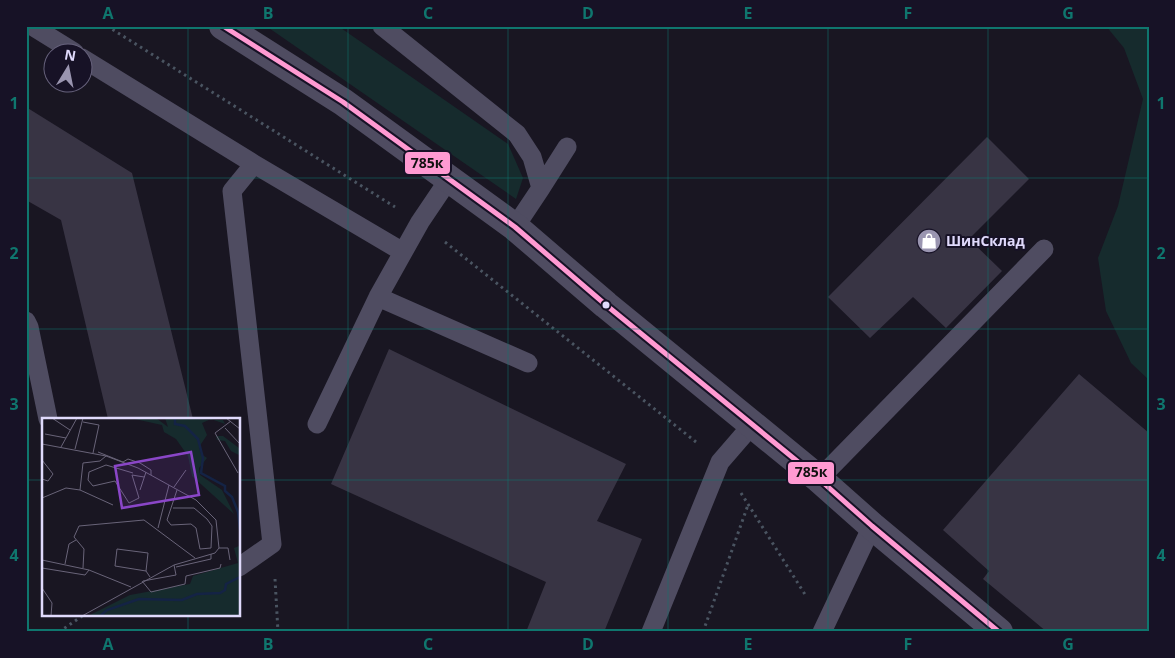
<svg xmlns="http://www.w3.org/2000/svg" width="1175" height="658" font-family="'Open Sans',sans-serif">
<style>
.green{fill:#162b2d}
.building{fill:#383444}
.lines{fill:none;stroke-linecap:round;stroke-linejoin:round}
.path{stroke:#4a5461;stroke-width:3;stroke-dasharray:2.5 4;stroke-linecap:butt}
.lane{stroke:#4f4c61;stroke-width:19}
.street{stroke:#4f4c61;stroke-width:28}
.bus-1-casing{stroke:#171226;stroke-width:9}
.bus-1{stroke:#ff9ad2;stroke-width:5}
.grid{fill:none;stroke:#0f766e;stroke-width:1;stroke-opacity:0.55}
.bus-dot{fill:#e0dafc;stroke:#171226;stroke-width:2}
.labels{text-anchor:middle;stroke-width:4;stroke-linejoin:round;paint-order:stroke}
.poi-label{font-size:14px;font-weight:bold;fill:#e0dafc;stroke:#171226;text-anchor:start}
.inset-river{fill:none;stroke:#142345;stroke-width:2.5}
.inset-road{fill:none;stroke:#696479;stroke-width:1}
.view{fill:#8a46c8;fill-opacity:0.15;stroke:#8a46c8;stroke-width:2.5}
.inset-edge{fill:none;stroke:#e0dafc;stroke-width:2.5}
.line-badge{stroke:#171226;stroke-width:2}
.pale-badge-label{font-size:14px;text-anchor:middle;font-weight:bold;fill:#111}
.neatline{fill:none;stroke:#0f766e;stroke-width:2}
.grid-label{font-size:16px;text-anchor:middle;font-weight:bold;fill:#0f766e}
</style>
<rect width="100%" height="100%" fill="#191622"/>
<path class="green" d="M266,26H338L508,144L523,178L516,199Z
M1106,26H1149V380L1131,363L1106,311L1098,258L1118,206L1143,99L1124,48Z"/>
<path class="building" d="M26,107L132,173L193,419H108L61,220L26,200Z
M987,137L1029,179L969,239L1002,271L946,328L913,297L870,338L828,297Z
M389,349L626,464L597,521L642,539L604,632H526L546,582L331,484Z
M1079,374L1149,433V632H1047L983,579L989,571L943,530Z"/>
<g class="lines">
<path class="path" d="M107,26L395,207
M445,242L696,442
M741,493L806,596
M275,579L278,632
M59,632L85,614
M703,632L748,505"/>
<path class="lane" d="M32,26L74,52
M382,26L517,134L532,157L541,188L515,227
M82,58L254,164L403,252
M541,188L567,147
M378,297L528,363
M26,321L29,327L48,419
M317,424L378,297L420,222L449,179
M819,479L1044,249
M239,567L272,544L232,191L254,164
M651,632L720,462L752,425
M822,632L872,526"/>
<path class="street" d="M223,26L343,102L515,227L606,305L819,479L872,526L999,632"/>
<g class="bus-1-casing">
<path id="bus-1" d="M223,26L343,102L515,227L606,305L819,479L872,526L999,632"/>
</g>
<use href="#bus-1" class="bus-1"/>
</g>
<path class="grid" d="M188,26V419M348,26V632M508,26V632M668,26V632M828,26V632M988,26V632M26,178H1149M26,329H1149M26,480H44M239,480H1149M188,614V632"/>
<defs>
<g id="shop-disc" transform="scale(1.25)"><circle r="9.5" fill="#9a95b0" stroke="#171226"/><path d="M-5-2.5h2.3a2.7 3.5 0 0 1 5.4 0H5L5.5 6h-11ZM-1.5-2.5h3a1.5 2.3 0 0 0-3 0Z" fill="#fff"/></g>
</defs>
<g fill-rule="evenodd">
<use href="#shop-disc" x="929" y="241"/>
</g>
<circle class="bus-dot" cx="606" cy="305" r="4.5"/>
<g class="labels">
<g class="poi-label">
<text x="946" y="246">ШинСклад</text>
</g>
</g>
<g transform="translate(42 418)">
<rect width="198" height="198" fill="#191622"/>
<path d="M88,0H114L126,9L123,0L181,2L183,6L169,1L160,5L165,17L157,29L159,36L165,40L157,50L158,57L180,72L192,96L150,58L146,38L134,21L122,14L120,7ZM174,18H181L197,30V37L189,33L183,23L175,22ZM197,128V197L46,198L88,177L148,166L151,158L196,145L192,130Z" fill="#162b2d"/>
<path class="inset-river" d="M133,0V6L143,8L156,21L161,40L159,55L183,68V73L190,79L196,94L198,112M58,198L65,192L97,181L140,182L155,176L178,175L183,172L184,166L198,159"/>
<path class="inset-road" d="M10,0L28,12M184,0L198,11M189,3L173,15L196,55M41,4L57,7L51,35M183,10L198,26M3,16L24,20M0,26L64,38L96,50L154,82L174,102L177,130L173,135L132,147L40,198M19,29L35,0M33,31L41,0M56,34L81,44L86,41L98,45L109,52V57M64,38L58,43L41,45L38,72L71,87M0,42L11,56L6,63L0,61M91,55L64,47L47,54L46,62L51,68L73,63L87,85L97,80L90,57L102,59M132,69L144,52M98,72L104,54M0,80L24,70L38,72M131,90H152L165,101L170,108L169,130L158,131L154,110L149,106L129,107L125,102L135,72M116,110L127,67M177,130H186L188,142M0,142L47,152L89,169M23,146L27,126L34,122M134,149L169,141V136M0,150L43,157L47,152M41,150L42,131L32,119L37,108L102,102L153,140M104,153L73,148L75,131L106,135L104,153L108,159M100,163L109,174L143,166L144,158L178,150L179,146M101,163L134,157L132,147M0,170L10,185L9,198"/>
<path class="view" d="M149,34L157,77L80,90L73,48Z"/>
<rect width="198" height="198" class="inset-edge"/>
</g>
<g class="line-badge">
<rect x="404" y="151" width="47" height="24" rx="5" fill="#ff9ad2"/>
<rect x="787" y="461" width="48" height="24" rx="5" fill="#ff9ad2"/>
</g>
<g class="pale-badge-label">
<text x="427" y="168">785к</text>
<text x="811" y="477">785к</text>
</g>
<rect width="1175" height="658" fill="none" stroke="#171226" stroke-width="55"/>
<g transform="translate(68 68) rotate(10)"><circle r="24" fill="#171226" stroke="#67627c"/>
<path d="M0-4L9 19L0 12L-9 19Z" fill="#9a95b0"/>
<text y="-8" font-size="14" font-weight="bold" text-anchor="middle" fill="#e0dafc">N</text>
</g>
<rect x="28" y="28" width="1120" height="602" class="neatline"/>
<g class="grid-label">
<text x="108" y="19">A</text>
<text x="268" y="19">B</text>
<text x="428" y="19">C</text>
<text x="588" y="19">D</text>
<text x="748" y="19">E</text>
<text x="908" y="19">F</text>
<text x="1068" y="19">G</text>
<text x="14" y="109">1</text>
<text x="1161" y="109">1</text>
<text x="14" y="259">2</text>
<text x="1161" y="259">2</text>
<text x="14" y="410">3</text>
<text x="1161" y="410">3</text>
<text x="14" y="561">4</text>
<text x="1161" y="561">4</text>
<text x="108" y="650">A</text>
<text x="268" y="650">B</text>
<text x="428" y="650">C</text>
<text x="588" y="650">D</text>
<text x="748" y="650">E</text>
<text x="908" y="650">F</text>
<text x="1068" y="650">G</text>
</g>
</svg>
